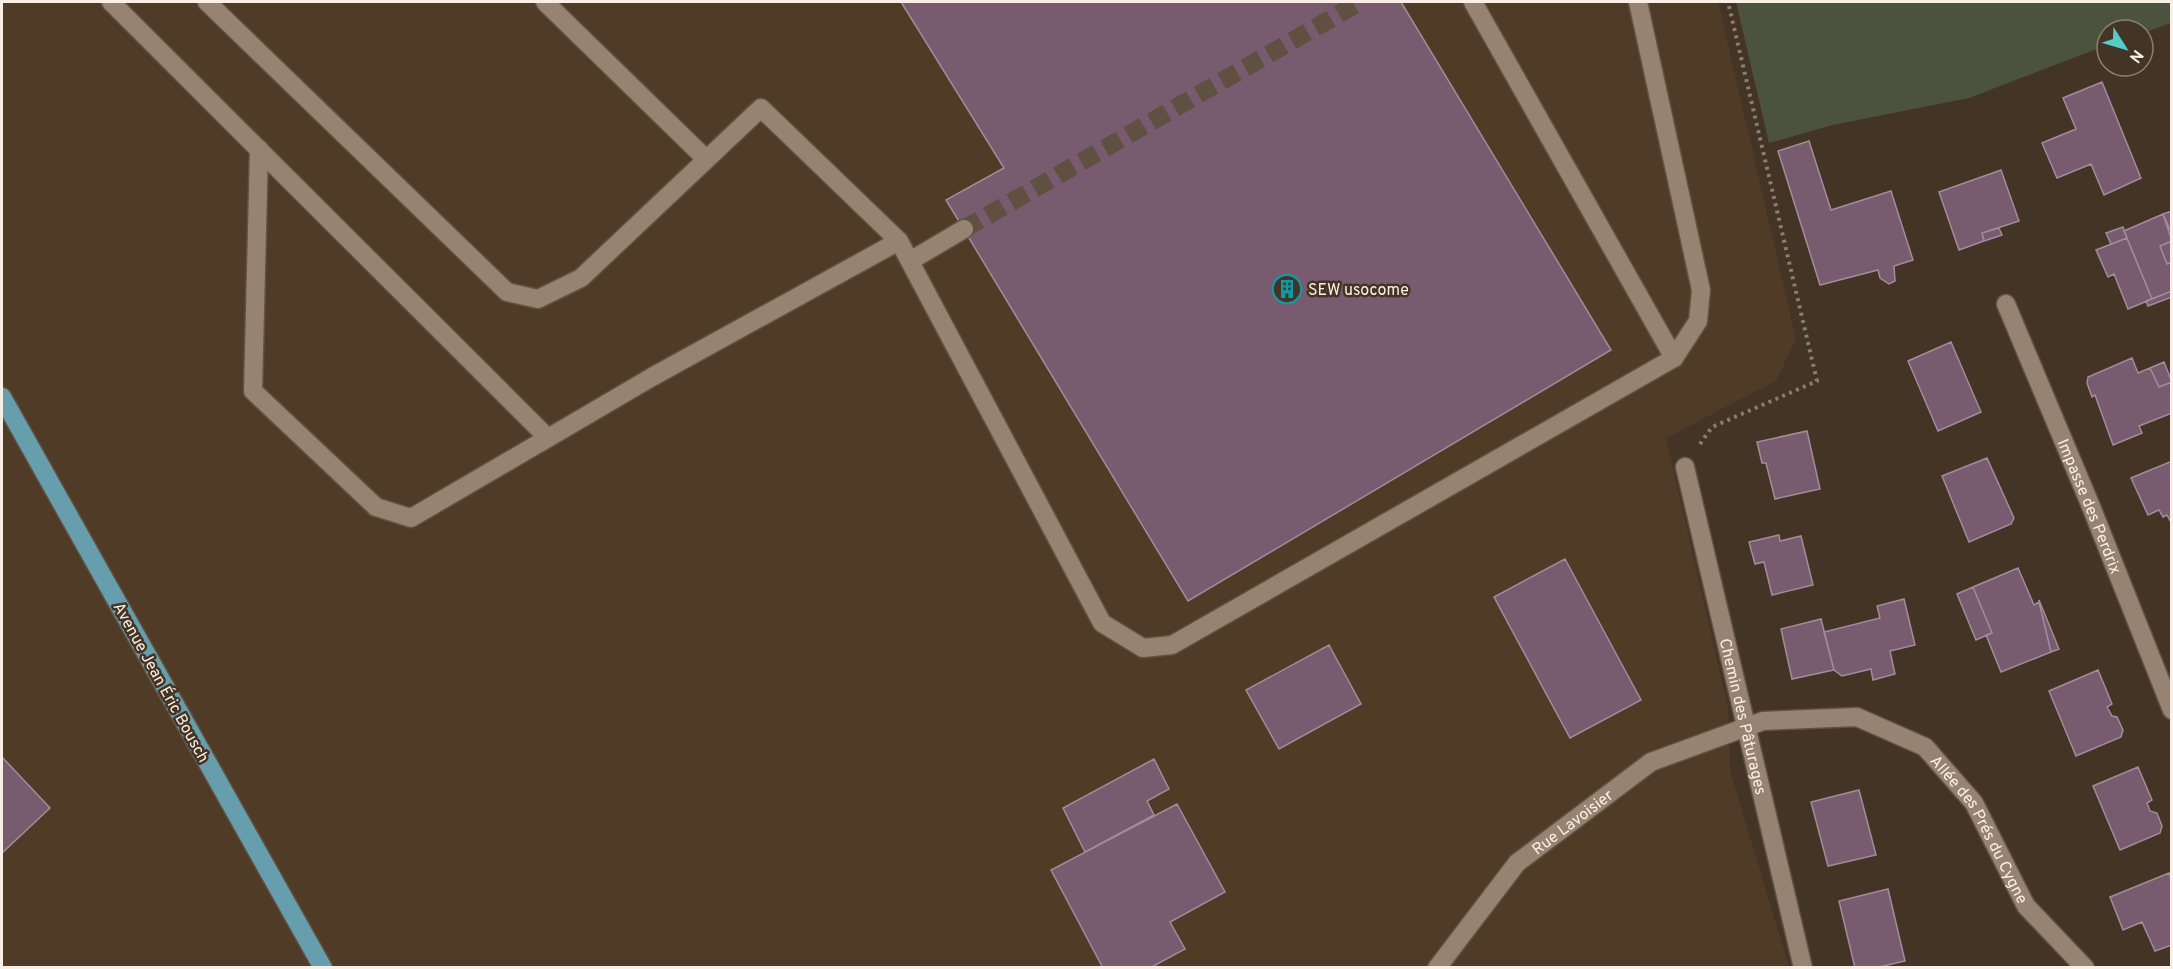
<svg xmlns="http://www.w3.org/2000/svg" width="2173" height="969" font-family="Overpass,sans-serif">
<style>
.built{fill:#503b27}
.green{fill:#4b523d}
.building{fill:#795b70;stroke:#a28c9b;stroke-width:1.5}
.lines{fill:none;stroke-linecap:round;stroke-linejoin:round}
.minor-tunnel{stroke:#5f5042;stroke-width:18;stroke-dasharray:18 9;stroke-linecap:butt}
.minor-casing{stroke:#605245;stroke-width:21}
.major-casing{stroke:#605245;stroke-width:21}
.path{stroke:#8b7d70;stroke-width:4;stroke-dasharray:3 4.5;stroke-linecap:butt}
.minor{stroke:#968372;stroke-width:18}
.major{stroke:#679ead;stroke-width:18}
.labels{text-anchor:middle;stroke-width:5;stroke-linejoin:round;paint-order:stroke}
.poi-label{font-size:16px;fill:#faefe6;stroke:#443425;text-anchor:start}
.street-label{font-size:16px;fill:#faefe6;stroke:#443425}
</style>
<rect width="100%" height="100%" fill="#443425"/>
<path class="built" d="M2,2H1718L1796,339L1776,381L1666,438L1728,708L1730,771L1789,967L2,968Z"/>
<path class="green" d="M1736,2H2171V23L2143,33V30H2107V45L1969,98L1833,125L1769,143Z"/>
<path class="building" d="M901,2H1401L1611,350L1188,601L946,200L1004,168Z
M2102,82L2141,178L2104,195L2091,164L2057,178L2042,143L2076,129L2063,98Z
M1809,141L1831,210L1891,191L1913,260L1894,266L1895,281L1889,284L1880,278L1878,270L1820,285L1778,151Z
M2001,170L2019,221L1982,233L1984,241L1959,250L1939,192Z
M2172,211V234L2163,214Z
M2163,214L2172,241L2160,246L2167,264L2172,262V291L2152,299L2124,231Z
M2123,227L2127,238L2111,244L2106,233Z
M1999,228L2002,235L1984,241L1982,233Z
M2127,238L2152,299L2128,309L2114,274L2108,277L2096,250Z
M2172,241V262L2167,264L2160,246Z
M2172,291V297L2148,306L2146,301Z
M1951,342L1981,412L1938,431L1908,361Z
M2132,358L2138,373L2150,368L2159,387L2172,382V413L2139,426L2142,433L2113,445L2095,395L2092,397L2087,383L2088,377Z
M2164,362L2172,382L2159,387L2150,368Z
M1807,431L1820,489L1775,499L1766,463H1762L1757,442Z
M1987,458L2014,518L2011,524L1969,542L1942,476Z
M2172,461V524L2167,515L2163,517L2159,510L2148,515L2131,478Z
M1779,535L1780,541L1801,536L1813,585L1772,595L1764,562L1755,564L1749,542Z
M1565,559L1641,700L1570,738L1494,597Z
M2018,568L2034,605L2039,602L2051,652L2001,672L1986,635L1992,633L1973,587Z
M1973,587L1992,633L1976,640L1957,594Z
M1904,599L1915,645L1890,651L1895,674L1873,680L1871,669L1842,676L1834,670L1824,632L1880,618L1877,606Z
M2039,600L2059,649L2051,652L2039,602Z
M1821,619L1834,670L1792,679L1781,629Z
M1329,645L1361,704L1279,749L1246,690Z
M2098,670L2112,704L2107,707L2112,716L2117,717L2123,730L2121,737L2076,756L2049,691Z
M2,757L50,808L2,853Z
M1154,759L1169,789L1147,801L1154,815L1085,852L1063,808Z
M2138,767L2152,800L2147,803L2150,811L2157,813L2162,826L2160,833L2120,850L2093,786Z
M1859,790L1876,855L1828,866L1811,802Z
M1177,804L1225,892L1170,922L1185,949L1150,968H1103L1051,870Z
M2169,873L2172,881V945L2155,951L2142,922L2123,930L2110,897Z
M1888,889L1905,961L1875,968H1855L1839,901Z"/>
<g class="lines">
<path class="minor-tunnel" d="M964,229L1360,2"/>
<g class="minor-casing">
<g id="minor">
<path d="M111,2L548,438L652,377L899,241"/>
<path d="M207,2L507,292L538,299L581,278L761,108L899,241L1102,623L1143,648L1172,645L1674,358L1698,321L1701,290L1638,2"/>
<path d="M545,2L706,159"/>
<path d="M1473,2L1674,358"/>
<path d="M259,149L253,391L376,507L411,518L548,438"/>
<path d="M910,261L964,229"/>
<path id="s1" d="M2006,304L2090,504L2172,710"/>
<path id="s2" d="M1685,467L1803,968"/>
<path id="s3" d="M1437,968L1517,863L1651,762L1763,721L1857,717L1925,747L1974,803L2026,906L2085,968"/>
</g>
</g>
<g class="major-casing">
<path id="major" d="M2,397L323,968"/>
</g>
<path class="path" d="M1700,444L1712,427L1817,381L1728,2"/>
<use href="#minor" class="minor"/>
<use href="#major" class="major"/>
</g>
<defs>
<g id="building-ring" transform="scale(1.5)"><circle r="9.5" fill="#443425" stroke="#0f9aa8" stroke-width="1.5"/><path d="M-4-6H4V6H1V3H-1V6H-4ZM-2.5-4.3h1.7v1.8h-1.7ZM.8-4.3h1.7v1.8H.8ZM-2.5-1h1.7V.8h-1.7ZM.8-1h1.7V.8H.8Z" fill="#0f9aa8"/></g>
</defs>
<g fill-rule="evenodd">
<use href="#building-ring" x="1287" y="289"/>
</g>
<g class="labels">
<g class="poi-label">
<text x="1308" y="295">SEW usocome</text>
</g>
<g class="street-label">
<text dy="6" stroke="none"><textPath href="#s1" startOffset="219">Impasse des Perdrix</textPath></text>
<text transform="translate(162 682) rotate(61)" y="6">Avenue Jean Éric Bousch</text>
<text dy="6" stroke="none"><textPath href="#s2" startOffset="256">Chemin des Pâturages</textPath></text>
<text dy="6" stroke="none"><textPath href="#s3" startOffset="201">Rue Lavoisier</textPath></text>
<text dy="6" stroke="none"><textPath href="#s3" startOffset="687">Allée des Prés du Cygne</textPath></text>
</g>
</g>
<rect width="2173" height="969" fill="none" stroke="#faefe6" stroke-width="6"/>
<g transform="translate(2125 48) rotate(127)"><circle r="28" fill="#443425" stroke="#8d7f72" stroke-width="1.5"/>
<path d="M0-4.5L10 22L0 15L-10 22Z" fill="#53cdca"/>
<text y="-9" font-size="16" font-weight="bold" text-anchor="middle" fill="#faefe6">N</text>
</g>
</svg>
